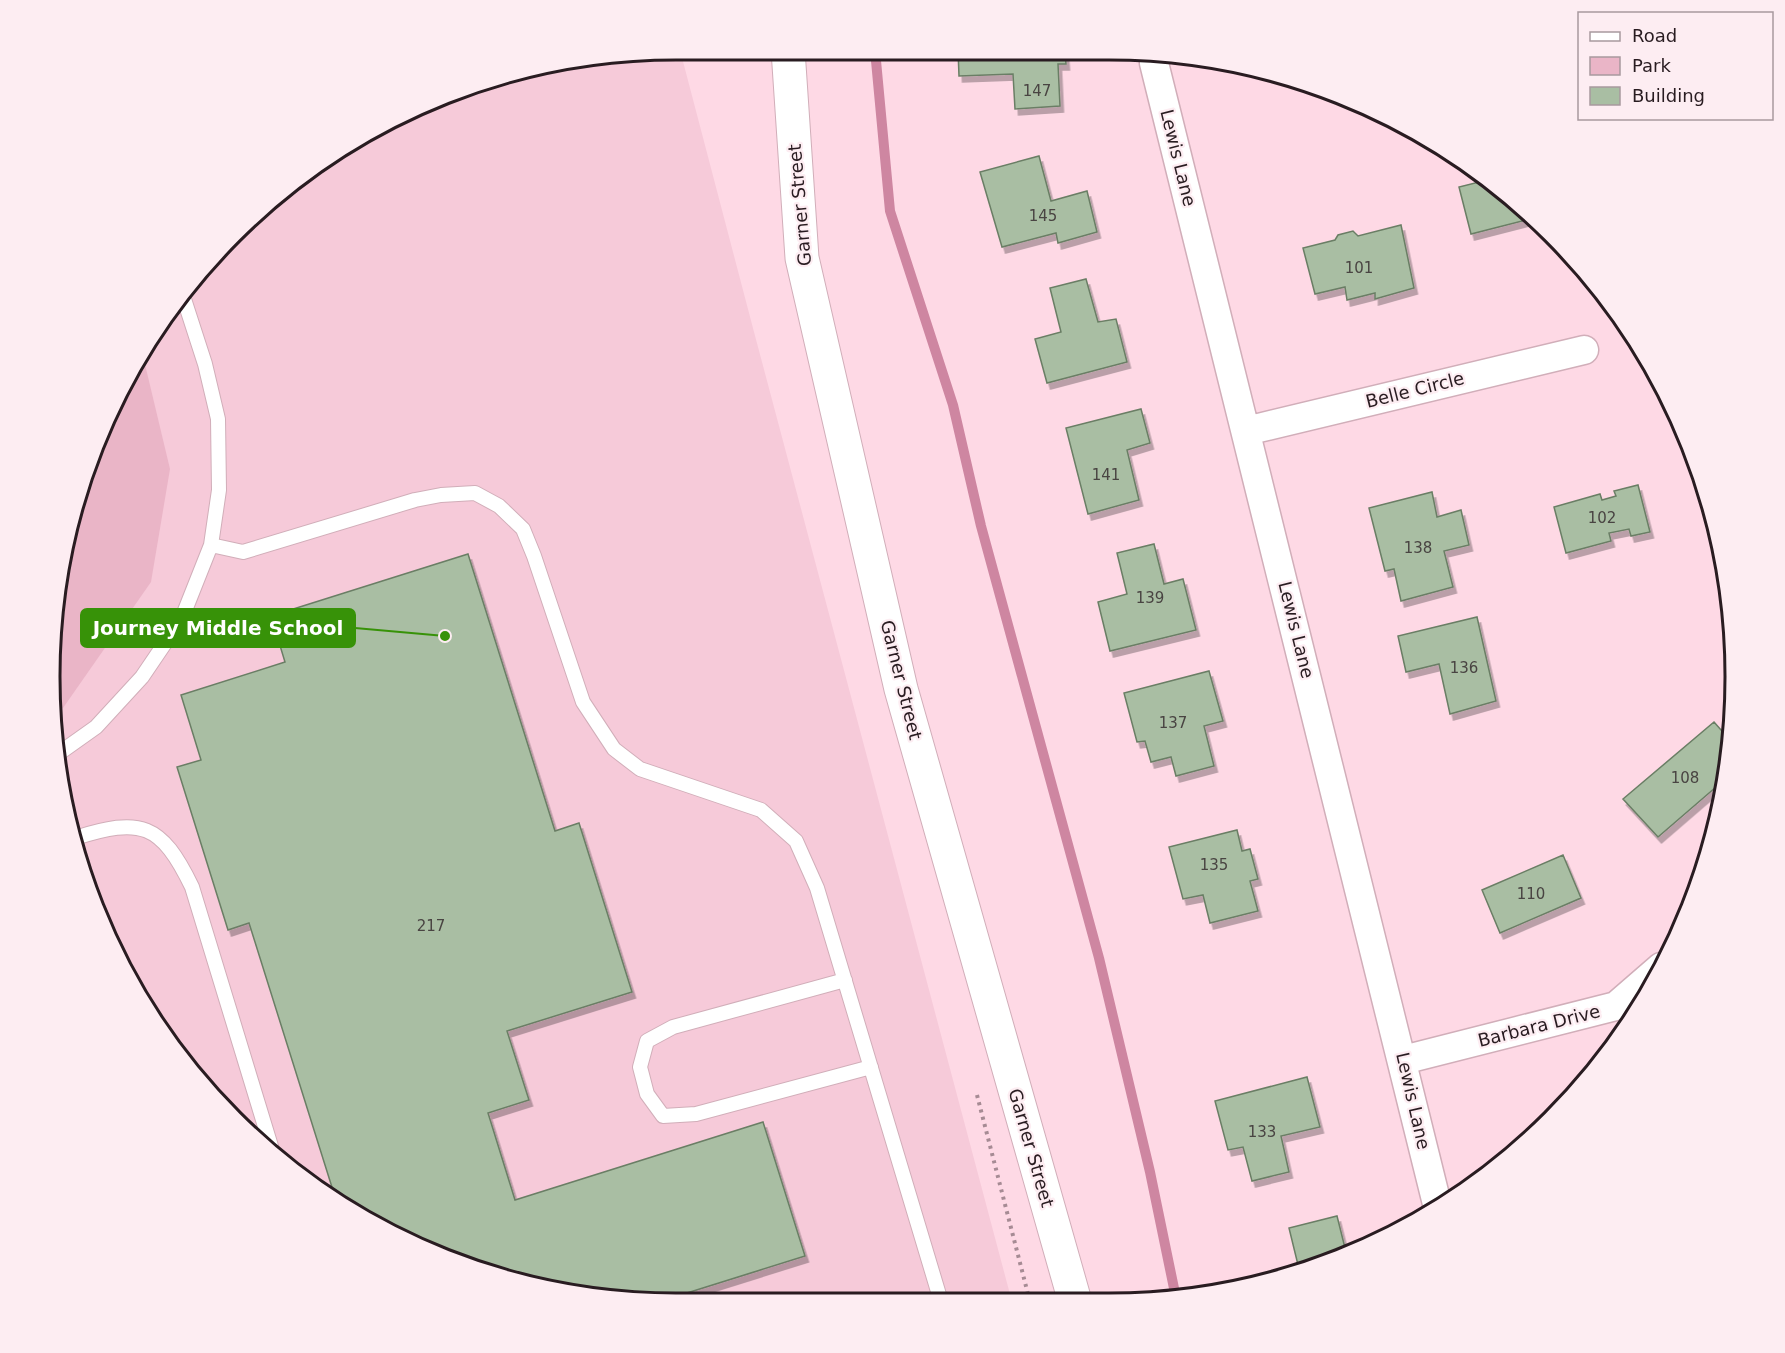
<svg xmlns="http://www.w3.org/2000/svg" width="1785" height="1353" font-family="'DejaVu Sans',sans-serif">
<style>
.built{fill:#f6cad9}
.green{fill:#eab5c7}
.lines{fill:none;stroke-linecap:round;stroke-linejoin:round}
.stream{stroke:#ce86a1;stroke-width:10}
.building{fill:#a9bea3;stroke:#6a7e65;stroke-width:1.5;filter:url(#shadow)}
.lane-casing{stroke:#d1aeb9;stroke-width:16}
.street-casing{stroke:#d1aeb9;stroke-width:31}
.secondary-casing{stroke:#d1aeb9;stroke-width:35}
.path{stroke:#a68b94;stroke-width:4;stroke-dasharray:3 4.5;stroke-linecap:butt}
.lane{stroke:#fff;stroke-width:14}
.street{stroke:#fff;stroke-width:28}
.secondary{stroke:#fff;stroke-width:33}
.labels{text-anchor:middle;stroke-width:4.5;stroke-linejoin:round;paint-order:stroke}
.number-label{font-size:15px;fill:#494442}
.street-label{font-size:18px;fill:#291c21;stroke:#fdedf2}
.rim{fill:none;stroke:#291c21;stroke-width:3}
.leader{fill:none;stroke:#379208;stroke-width:2}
.callout-dot{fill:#379208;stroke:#fdedf2;stroke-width:2}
.callout{fill:#379208;stroke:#379208;stroke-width:2}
.callout-label{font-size:20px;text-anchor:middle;font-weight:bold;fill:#fff}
</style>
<defs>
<filter id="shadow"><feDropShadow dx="3.5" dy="6" stdDeviation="0" flood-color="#0004"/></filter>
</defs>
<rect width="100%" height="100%" fill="#fed9e5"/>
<path class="built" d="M680,50L754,332L1011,1298H594L475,1270L363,1219L263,1148L155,1025L83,878L51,717L62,554L114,399L205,263L295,179L363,134L514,71Z"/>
<path class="green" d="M143,356L170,469L151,582L63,708L51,714L62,554L114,399Z"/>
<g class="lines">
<path class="stream" d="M875,50L890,211L953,405L981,526L1099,958L1150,1172L1176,1298"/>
</g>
<path class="building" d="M958,50L1065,51L1066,64H1058L1060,106L1015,109L1013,74L959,76Z
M1039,156L1051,201L1087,191L1097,232L1058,243L1056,233L1002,247L980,172Z
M1487,180L1534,218L1471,234L1459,187Z
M1401,225L1414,288L1375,299V293L1347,300L1345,287L1315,294L1303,248L1335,240L1338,235L1353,231L1358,236Z
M1086,279L1098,322L1116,319L1127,362L1047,383L1035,339L1061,332L1050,288Z
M1141,409L1150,443L1127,450L1139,500L1088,514L1066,428Z
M1638,485L1650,532L1631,536L1629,529L1609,533L1611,541L1566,553L1554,507L1600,494L1602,500L1616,496L1614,491Z
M1432,492L1437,517L1461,510L1469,545L1444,551L1453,587L1401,601L1394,569L1385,571L1369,508Z
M1154,544L1164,584L1183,579L1196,630L1110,651L1098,602L1127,594L1117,553Z
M468,554L555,831L579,823L632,992L507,1031L529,1100L488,1113L515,1200L763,1122L805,1256L671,1298H594L475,1270L363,1219L336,1200L249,923L228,930L177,767L201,760L181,695L285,662L271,616Z
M1477,617L1496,701L1450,714L1439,664L1406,672L1398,636Z
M1209,671L1223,721L1204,726L1214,766L1176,776L1171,757L1151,762L1145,741L1137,742L1124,693Z
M1714,722L1729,739L1726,770L1719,776L1723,781L1658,837L1623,799Z
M1237,830L1242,851L1250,849L1258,879L1250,881L1258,911L1210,923L1203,895L1183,899L1169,847Z
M1563,855L1581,898L1500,933L1482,890Z
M1307,1077L1320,1127L1281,1136L1289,1172L1252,1181L1243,1147L1228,1150L1215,1101Z
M1337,1216L1347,1256L1299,1269L1289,1228Z"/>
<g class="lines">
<g class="lane-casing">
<path id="lane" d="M211,545L243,552L415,500L441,495L475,493L499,506L523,529L534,556L583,702L614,749L640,769L761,810L796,841L817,888L940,1298
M58,754L96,727L142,677L182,618L211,545L219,490L218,419L205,364L183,296
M75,838C141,817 161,823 192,887L274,1156
M845,980L673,1027L647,1041L640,1067L647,1094L663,1116L696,1114L871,1067"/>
</g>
<g class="street-casing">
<path id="street" d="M1156,52L1154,63L1438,1208
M1246,431L1584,350
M1403,1060L1616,1006L1661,967"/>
</g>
<g class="secondary-casing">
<path id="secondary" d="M788,50L802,258L901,689L1074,1298"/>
</g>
<path class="path" d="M977,1095L1029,1298"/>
<use href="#lane" class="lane"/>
<use href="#street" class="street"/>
<use href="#secondary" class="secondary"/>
</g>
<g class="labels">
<g class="number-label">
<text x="1037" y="96">147</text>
<text x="1043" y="221">145</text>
<text x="1359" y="273">101</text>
<text x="1106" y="480">141</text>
<text x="1602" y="523">102</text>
<text x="1418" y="553">138</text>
<text x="1150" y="603">139</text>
<text x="1464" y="673">136</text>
<text x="1173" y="728">137</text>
<text x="1685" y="783">108</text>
<text x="1214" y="870">135</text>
<text x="1531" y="899">110</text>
<text x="431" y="931">217</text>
<text x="1262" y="1137">133</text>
</g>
<g class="street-label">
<text transform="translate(1178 158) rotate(76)" y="6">Lewis Lane</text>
<text transform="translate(800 205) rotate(-95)" y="6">Garner Street</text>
<text transform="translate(1415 390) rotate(-14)" y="6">Belle Circle</text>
<text transform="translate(1296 630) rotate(76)" y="6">Lewis Lane</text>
<text transform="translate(901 680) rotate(76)" y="6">Garner Street</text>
<text transform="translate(1539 1026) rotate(-14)" y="6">Barbara Drive</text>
<text transform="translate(1413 1101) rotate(77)" y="6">Lewis Lane</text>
<text transform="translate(1031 1148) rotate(74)" y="6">Garner Street</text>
</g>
</g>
<path d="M0 0H1785V1353H0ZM676 60H1109A616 616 0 0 1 1725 676V677A616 616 0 0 1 1109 1293H676A616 616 0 0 1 60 677V676A616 616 0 0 1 676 60Z" fill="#fdedf2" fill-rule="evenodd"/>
<path class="rim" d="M676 60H1109A616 616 0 0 1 1725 676V677A616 616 0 0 1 1109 1293H676A616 616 0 0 1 60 677V676A616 616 0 0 1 676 60Z"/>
<path class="leader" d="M445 636L355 628"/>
<circle class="callout-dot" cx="445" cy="636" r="6"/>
<rect class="callout" x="81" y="609" width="274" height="38" rx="6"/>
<g class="callout-label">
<text x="218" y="635">Journey Middle School</text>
</g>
<rect x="1578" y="12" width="195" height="108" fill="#fdedf2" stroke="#a8999e" stroke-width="1.5"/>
<rect x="1590" y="32" width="30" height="9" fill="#ffffff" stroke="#a8999e" stroke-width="1.5"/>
<text x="1632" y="42" font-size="18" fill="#291c21">Road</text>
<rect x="1590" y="57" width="30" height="18" fill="#eab5c7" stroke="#a8999e" stroke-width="1.5"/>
<text x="1632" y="72" font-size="18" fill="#291c21">Park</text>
<rect x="1590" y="87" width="30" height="18" fill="#a9bea3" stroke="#a8999e" stroke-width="1.5"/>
<text x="1632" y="102" font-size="18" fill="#291c21">Building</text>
</svg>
